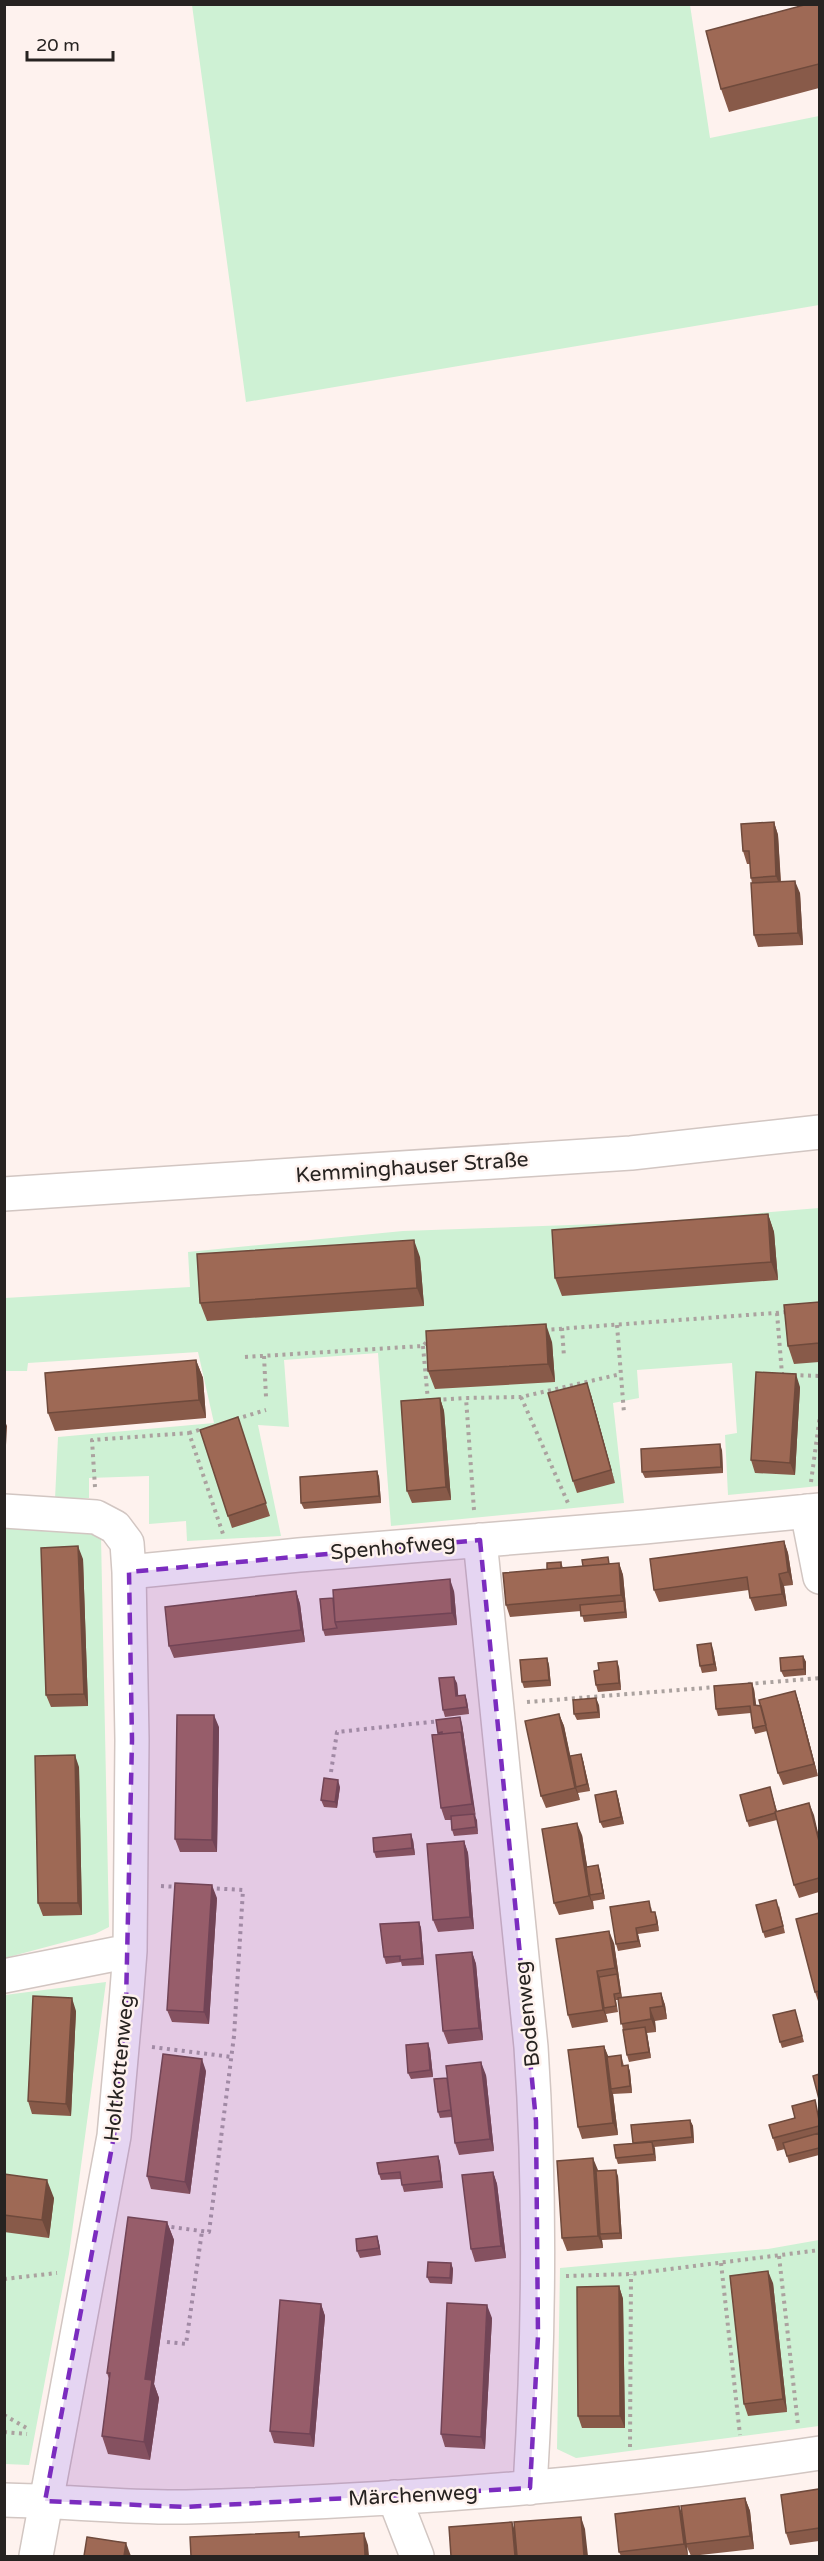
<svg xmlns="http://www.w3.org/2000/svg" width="824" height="2561" font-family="'Varela Round',sans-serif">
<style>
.green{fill:#cef1d4}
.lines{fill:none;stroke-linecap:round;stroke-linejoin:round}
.street-casing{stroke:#d2c6c2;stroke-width:36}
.secondary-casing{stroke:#d2c6c2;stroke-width:36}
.path{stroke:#aba29f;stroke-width:4;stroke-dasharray:3 4.5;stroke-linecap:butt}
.street{stroke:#fff;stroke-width:33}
.secondary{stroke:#fff;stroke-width:33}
.wall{fill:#885a49}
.shaded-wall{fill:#6f4a3c}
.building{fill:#9e6955;stroke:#6f4a3c;stroke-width:1.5}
.marked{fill:#7b2cbf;fill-opacity:0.2;stroke:#7b2cbf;stroke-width:4.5;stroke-dasharray:12 8;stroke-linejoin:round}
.labels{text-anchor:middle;stroke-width:5;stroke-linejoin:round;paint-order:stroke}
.street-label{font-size:21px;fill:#272321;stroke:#fef2ee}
</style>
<rect width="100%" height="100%" fill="#fef2ee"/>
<path class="green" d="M192,5H690L710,138L819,116V305L246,402Z
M819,1208V1486L728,1495L725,1435L737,1433L732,1363L637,1370L639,1398L613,1403L624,1503L391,1526L378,1353L284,1360L289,1427L258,1425L281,1536L187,1541L186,1521L149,1524V1476L89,1478V1498L55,1499L58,1437L214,1423L198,1352L28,1363L27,1371H5V1298L190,1287L188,1252L403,1231L653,1222Z
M5,1522L74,1526L101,1537L109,1927L95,1934L5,1958Z
M106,1982L69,2254L29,2465L5,2464V1995Z
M819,2240V2426L576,2458L557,2449L560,2268L768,2249Z"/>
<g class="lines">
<g class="street-casing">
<path id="street" d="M4,1511L96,1517L115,1527L127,1543L129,1572L132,1740L130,1951L126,2003L114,2136L36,2556
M807,1511L820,1577
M480,1540L531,2047C541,2195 539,2341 530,2488
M129,1572L299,1555L644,1527L820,1510
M4,1976L130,1951
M394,2497L417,2556
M4,2500C65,2501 125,2508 186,2507C398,2501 610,2485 820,2453"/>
</g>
<g class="secondary-casing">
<path id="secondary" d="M4,1194L631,1153L820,1132"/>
</g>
<path class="path" d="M777,1313L782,1374H786
M617,1325L624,1413
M562,1328L564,1357
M544,1330L788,1312
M423,1346L428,1401
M264,1356L266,1397
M245,1357L423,1346L429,1339
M793,1375L820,1376
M521,1397L568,1503
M436,1400L466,1398
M236,1419L266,1410
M189,1433L202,1429
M811,1482L820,1415
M95,1487L92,1440L189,1433L223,1534
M474,1510L466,1398L521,1397L621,1374
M748,1684L820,1678
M527,1702L717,1687
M331,1772L337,1732L440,1721
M161,1886L178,1887
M152,2047L232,2057
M164,2226L209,2232L234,2036L243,1890L209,1888
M779,2256L798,2425
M721,2263L740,2435
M566,2276L631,2274L820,2250
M4,2279L57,2273
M167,2342L186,2344L202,2231
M4,2415L30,2430
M4,2432L27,2434
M630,2447L631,2274"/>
<use href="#street" class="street"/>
<use href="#secondary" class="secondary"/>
</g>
<path class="wall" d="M819,4V88L729,112L721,89Z
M774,822L778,835L781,882L800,893L803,945L758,947L754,935L752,883L751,878L750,864H747L743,851Z
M768,1214L774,1232L778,1280L562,1296L555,1278Z
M420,1257L424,1306L207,1321L200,1303Z
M819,1302V1362L794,1364L788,1346Z
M552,1342L555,1382L435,1389L428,1371Z
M196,1360L203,1378L206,1418L55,1431L48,1413Z
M800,1387L795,1475L755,1473L751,1460Z
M591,1395L615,1483L577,1493L573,1481Z
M440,1398L444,1411L451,1500L412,1503L407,1491Z
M242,1430L270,1516L232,1528L228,1516Z
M722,1450L723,1473L645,1478L642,1472Z
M377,1471L379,1477L381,1503L304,1509L301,1503Z
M784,1541L788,1553L793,1585L784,1586L787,1606L755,1611L750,1598L749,1590L659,1602L654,1590Z
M83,1559L88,1706L51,1707L46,1695Z
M561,1562L563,1568L619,1563L623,1575L627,1618L584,1622L581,1611L510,1617L506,1605L547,1569Z
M296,1591L300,1604L305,1642L174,1658L169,1646Z
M454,1591L457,1625L325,1636L323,1630L320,1599Z
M713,1649L717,1671L702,1673L700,1666Z
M803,1656L806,1662V1675L784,1677L781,1671Z
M547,1658L549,1665L551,1686L524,1688L522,1682Z
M619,1667L621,1690L598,1692L596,1685L599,1670Z
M457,1683L458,1696L465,1695L467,1701L469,1714L445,1717L443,1710Z
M754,1689L756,1705L761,1706L795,1691L799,1703L818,1776L783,1785L778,1773L767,1731L755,1734L753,1728L751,1713L718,1716L716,1709Z
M599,1705L600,1718L577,1720L574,1714Z
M559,1714L564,1726L570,1756L581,1754L583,1760L590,1791L578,1793L580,1800L546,1808L541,1796Z
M462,1724L478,1834L454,1836L452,1830L451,1820H445L441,1808L438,1733Z
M219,1727L217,1852H180L175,1839Z
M79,1767L82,1915L43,1916L38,1903Z
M340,1787L337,1808L324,1807L321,1800Z
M770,1787L777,1811L809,1803L819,1837V1892L799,1898L794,1885L777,1820L749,1827L747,1821Z
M616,1791L618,1797L624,1824L603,1828L600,1822Z
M582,1835L587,1867L600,1871L605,1899L593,1901L594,1909L559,1915L554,1903Z
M413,1840L415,1855L376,1858L374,1852Z
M464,1841L468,1853L474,1929L438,1932L433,1920Z
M217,1898L209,2024L172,2022L167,2010Z
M779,1906L785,1933L765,1938L763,1932Z
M651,1907L652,1912L657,1918L659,1931L638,1934L641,1947L618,1951L616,1944Z
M819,1913V2004L815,1992Z
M419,1922L421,1928L424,1965L402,1966L401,1962L386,1964L384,1957Z
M614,1943L622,1998L661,1993L665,2005L667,2019L655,2021L656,2032L647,2033L651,2058L629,2062L627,2055L618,2000H616L618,2012L606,2014L608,2022L572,2028L568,2015Z
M472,1952L476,1964L483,2040L448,2044L443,2031Z
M795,2010L804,2042L782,2048L780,2042Z
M76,2011L71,2116L32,2114L28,2101Z
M604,2046L608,2057L621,2055L624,2066L628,2065L630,2072L632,2093L613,2094L618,2135L582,2139L578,2127Z
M430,2049L433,2077L411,2079L408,2073Z
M206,2071L190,2194L151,2189L147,2176Z
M486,2075L494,2151L459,2155L455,2143L452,2117L440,2118L438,2112Z
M819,2113V2155L789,2163L785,2149L777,2151L773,2138Z
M690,2120L693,2126L694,2143L654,2147L656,2161L618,2164L616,2158L633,2144L631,2125Z
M438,2156L440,2162L443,2188L404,2192L402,2185L401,2179L381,2180L379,2174Z
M598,2171L618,2176L622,2239L602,2240L603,2248L567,2251L562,2238Z
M493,2172L497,2184L506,2258L475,2262L471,2249Z
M4,2174L54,2198L49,2238L4,2232Z
M167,2222L174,2240L154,2384L159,2398L150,2460L108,2454L102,2436L109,2379L107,2373Z
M377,2236L379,2243L381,2255L360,2258L357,2251Z
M451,2263L453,2269L452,2284L430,2283L427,2277Z
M773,2283L787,2412L748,2416L744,2404Z
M619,2286L623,2299L625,2428H582L578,2416Z
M321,2304L325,2316L314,2447L274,2443L270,2431Z
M492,2318L485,2449L445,2447L441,2434Z
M819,2489V2541L790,2545L786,2533Z
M745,2498L750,2511L754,2549L691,2556L687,2547L688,2556H621L619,2552L683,2515Z"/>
<path class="shaded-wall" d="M774,822L778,835L781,889L776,876Z
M795,881L800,893L803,945L798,933Z
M768,1214L774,1232L778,1280L771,1262Z
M414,1240L420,1257L424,1306L417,1288Z
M546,1324L552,1342L555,1382L548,1364Z
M196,1360L203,1378L206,1418L199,1400Z
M796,1374L800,1387L795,1475L790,1463Z
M587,1383L591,1395L615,1483L611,1470Z
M440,1398L444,1411L451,1500L446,1487Z
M4,1419L7,1426L5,1464L4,1463Z
M720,1444L722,1450L723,1473L721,1467Z
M377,1471L379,1477L381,1503L379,1496Z
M784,1541L788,1553L793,1585L788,1572Z
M78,1546L83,1559L88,1706L84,1694Z
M619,1563L623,1575L626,1607L621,1595Z
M779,1574L784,1586L787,1606L782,1594Z
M450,1579L454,1591L457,1625L452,1613Z
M296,1591L300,1604L305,1642L301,1630Z
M624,1601L626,1607L627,1618L625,1612Z
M711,1643L713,1649L717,1671L714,1664Z
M803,1656L806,1662V1675L804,1669Z
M547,1658L549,1665L551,1686L549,1680Z
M617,1661L619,1667L621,1690L619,1683Z
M454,1677L457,1683L459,1702L456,1696Z
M752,1683L754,1689L757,1712L754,1705Z
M795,1691L799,1703L818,1776L814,1764Z
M465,1695L467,1701L469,1714L467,1707Z
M596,1698L599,1705L600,1718L598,1712Z
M559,1714L564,1726L577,1787H576L580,1800L575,1788Z
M214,1715L219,1727L217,1852L212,1840Z
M460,1717L462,1724L476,1817L472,1804L461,1732Z
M581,1754L583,1760L590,1791L587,1784Z
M75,1755L79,1767L82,1915L78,1903Z
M338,1780L340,1787L337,1808L335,1802Z
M616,1791L618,1797L624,1824L621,1817Z
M809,1803L814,1815L819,1837V1841Z
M474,1814L477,1820L478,1834L476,1827Z
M577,1823L582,1835L592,1895H590L594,1909L589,1896Z
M411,1834L413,1840L415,1855L412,1848Z
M464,1841L468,1853L474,1929L470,1917Z
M598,1865L600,1871L605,1899L603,1893Z
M212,1885L217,1898L209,2024L204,2012Z
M655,1912L657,1918L659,1931L657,1924Z
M419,1922L421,1928L424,1965L422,1958Z
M636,1928L638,1934L641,1947L638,1941Z
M609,1931L614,1943L622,1999L620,1993L617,1974L615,1968Z
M472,1952L476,1964L483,2040L479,2028Z
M597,1971L602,1983L604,2008L608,2022L603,2010Z
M661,1993L665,2005L667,2019L663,2006Z
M72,1998L76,2011L71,2116L66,2104Z
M650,2008L655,2021L656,2032L651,2019Z
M645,2027L647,2033L651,2058L649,2052Z
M428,2043L430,2049L433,2077L430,2070Z
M604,2046L609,2058L611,2089L613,2094L618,2135L613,2123Z
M202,2059L206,2071L190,2194L185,2182Z
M481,2062L486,2075L494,2151L490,2139Z
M628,2065L630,2072L632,2093L630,2086Z
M690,2120L693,2126L694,2143L692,2137Z
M652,2142L655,2148L656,2161L654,2154Z
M438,2156L440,2162L443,2188L441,2181Z
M593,2158L598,2170L602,2234H600L602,2240L603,2248L598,2236Z
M616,2170L618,2176L622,2239L620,2233Z
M493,2172L497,2184L506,2258L501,2246Z
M47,2180L54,2198L49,2238L42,2220Z
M167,2222L174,2240L154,2384L159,2398L150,2460L144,2442L145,2379Z
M377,2236L379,2243L381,2255L379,2248Z
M451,2263L453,2269L452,2284L450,2278Z
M768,2271L773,2283L787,2412L783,2399Z
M619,2286L623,2299L625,2428L620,2416Z
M321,2304L325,2316L314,2447L310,2434Z
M487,2305L492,2318L485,2449L481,2437Z
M745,2498L750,2511L754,2549L750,2536Z
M679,2506L684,2518L688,2556L684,2544Z
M581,2517L585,2529L588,2556H584Z
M512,2522L516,2534L518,2556H515Z
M364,2533L368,2545L369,2556H365Z
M126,2543L131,2556H124Z"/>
<path class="building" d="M808,4H819V64L721,89L706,31Z
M774,822L776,876L751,878L749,851H743L741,824Z
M795,881L798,933L754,935L751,883Z
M768,1214L771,1262L555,1278L552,1230Z
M414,1240L417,1288L200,1303L197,1254Z
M819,1302V1343L788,1346L784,1305Z
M546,1324L548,1364L428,1371L426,1331Z
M196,1360L199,1400L48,1413L45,1373Z
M756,1372L796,1374L790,1463L751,1460Z
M587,1383L611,1470L573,1481L548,1393Z
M440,1398L446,1487L407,1491L401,1401Z
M238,1417L266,1503L228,1516L200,1430Z
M720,1444L721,1467L642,1472L641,1449Z
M377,1471L379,1496L301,1503L300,1477Z
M784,1541L788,1572L779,1574L782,1594L750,1598L747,1577L654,1590L650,1559Z
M78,1546L84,1694L46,1695L41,1548Z
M608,1557L609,1564L583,1566L582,1560Z
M561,1562V1568L547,1569V1563Z
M619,1563L621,1595L506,1605L503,1573Z
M450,1579L452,1613L335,1622L333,1590Z
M296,1591L301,1630L169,1646L165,1607Z
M333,1598L335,1622L337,1628L323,1630L320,1599Z
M624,1601L625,1612L581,1616L580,1605Z
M711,1643L714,1664L700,1666L697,1645Z
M803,1656L804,1669L781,1671L780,1658Z
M547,1658L549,1680L522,1682L520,1660Z
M617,1661L619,1683L596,1685L594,1671L599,1670L598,1663Z
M454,1677L456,1696L465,1695L467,1707L443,1710L439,1678Z
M752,1683L754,1705L761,1706L766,1725L753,1728L750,1706L716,1709L714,1686Z
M795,1691L814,1764L778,1773L759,1700Z
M596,1698L598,1712L574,1714L573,1700Z
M559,1714L575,1788L541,1796L525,1721Z
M177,1715H214L212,1840L175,1839Z
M460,1717L463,1737L461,1732L442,1734V1732L438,1733L436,1720Z
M461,1732L472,1804L441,1808L432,1735Z
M581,1754L587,1784L576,1787L570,1756Z
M75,1755L78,1903H38L35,1756Z
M324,1778L338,1780L335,1802L321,1800Z
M770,1787L776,1811L775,1812V1813L747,1821L740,1795Z
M616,1791L621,1817L600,1822L595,1795Z
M809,1803L819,1841V1878L794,1885L775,1812Z
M474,1814L476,1827L452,1830L451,1816Z
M577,1823L589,1896L554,1903L542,1829Z
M411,1834L412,1848L374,1852L373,1838Z
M464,1841L470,1917L433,1920L427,1844Z
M598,1865L603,1893L590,1895L586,1867Z
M175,1883L212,1885L204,2012L167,2010Z
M776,1900L783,1926L763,1932L756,1905Z
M649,1901L651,1912H655L657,1924L636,1928L638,1941L616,1944L610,1907Z
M819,1913V1991L815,1992L796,1919Z
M419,1922L422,1958L400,1960V1956L384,1957L380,1924Z
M609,1931L615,1968L597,1971L603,2010L568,2015L556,1939Z
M472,1952L479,2028L443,2031L436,1955Z
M617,1974L620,1993L614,1994L616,2006L604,2008L599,1977Z
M661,1993L663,2006L650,2008L651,2019L621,2024L618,1998Z
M33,1996L72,1998L66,2104L28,2101Z
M795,2010L802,2036L780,2042L773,2015Z
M645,2027L649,2052L627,2055L623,2030Z
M428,2043L430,2070L408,2073L406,2045Z
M604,2046L613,2123L578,2127L568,2050Z
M163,2054L202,2059L185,2182L147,2176Z
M621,2055L622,2066L628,2065L630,2086L611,2089L607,2057Z
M481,2062L490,2139L455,2143L446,2066Z
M819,2074V2099L813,2076Z
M447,2078L451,2110L438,2112L434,2079Z
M815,2100L819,2120V2126L773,2138L769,2125L795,2118L792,2106Z
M690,2120L692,2137L633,2143L631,2125Z
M819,2133V2148L787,2156L783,2143Z
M652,2142L654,2154L616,2158L614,2145Z
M438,2156L441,2181L402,2185L400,2172L379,2174L377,2163Z
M593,2158L598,2236L562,2238L557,2161Z
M616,2170L620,2233L600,2234L596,2171Z
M493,2172L501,2246L471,2249L462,2175Z
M4,2174L47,2180L42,2220L4,2215Z
M128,2217L167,2222L145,2379L152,2380L144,2442L102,2436L110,2373H107Z
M377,2236L379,2248L357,2251L356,2239Z
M428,2262L451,2263L450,2278L427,2277Z
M768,2271L783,2399L744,2404L730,2276Z
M619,2286L620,2416H578L577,2287Z
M280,2300L321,2304L310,2434L270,2431Z
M447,2303L487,2305L481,2437L441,2434Z
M819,2489V2528L786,2533L781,2495Z
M745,2498L750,2536L686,2544L681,2506Z
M679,2506L684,2544L619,2552L615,2514Z
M581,2517L584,2556H517L514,2522Z
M512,2522L515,2556H451L449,2527Z
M299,2532V2537L364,2533L365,2556H191L190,2537Z
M87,2537L126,2543L124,2556H84Z"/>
<path class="marked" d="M480,1540L536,2121L538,2336L530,2488L185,2507L45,2501L114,2136L126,2003L132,1740L129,1572Z"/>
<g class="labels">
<g class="street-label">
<text transform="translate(412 1167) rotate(-4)" y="7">Kemminghauser Straße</text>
<text transform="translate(393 1547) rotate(-5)" y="7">Spenhofweg</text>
<text transform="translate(527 2014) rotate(-96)" y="7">Bodenweg</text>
<text transform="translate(119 2068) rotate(-84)" y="7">Holtkottenweg</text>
<text transform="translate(413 2495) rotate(-3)" y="7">Märchenweg</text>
</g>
</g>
<rect width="824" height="2561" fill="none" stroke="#272321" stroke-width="12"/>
<path d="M27 51v9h86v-9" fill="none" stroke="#272321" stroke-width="3"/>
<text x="36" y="51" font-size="18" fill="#272321" stroke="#fef2ee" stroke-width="4.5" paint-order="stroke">20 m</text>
</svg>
